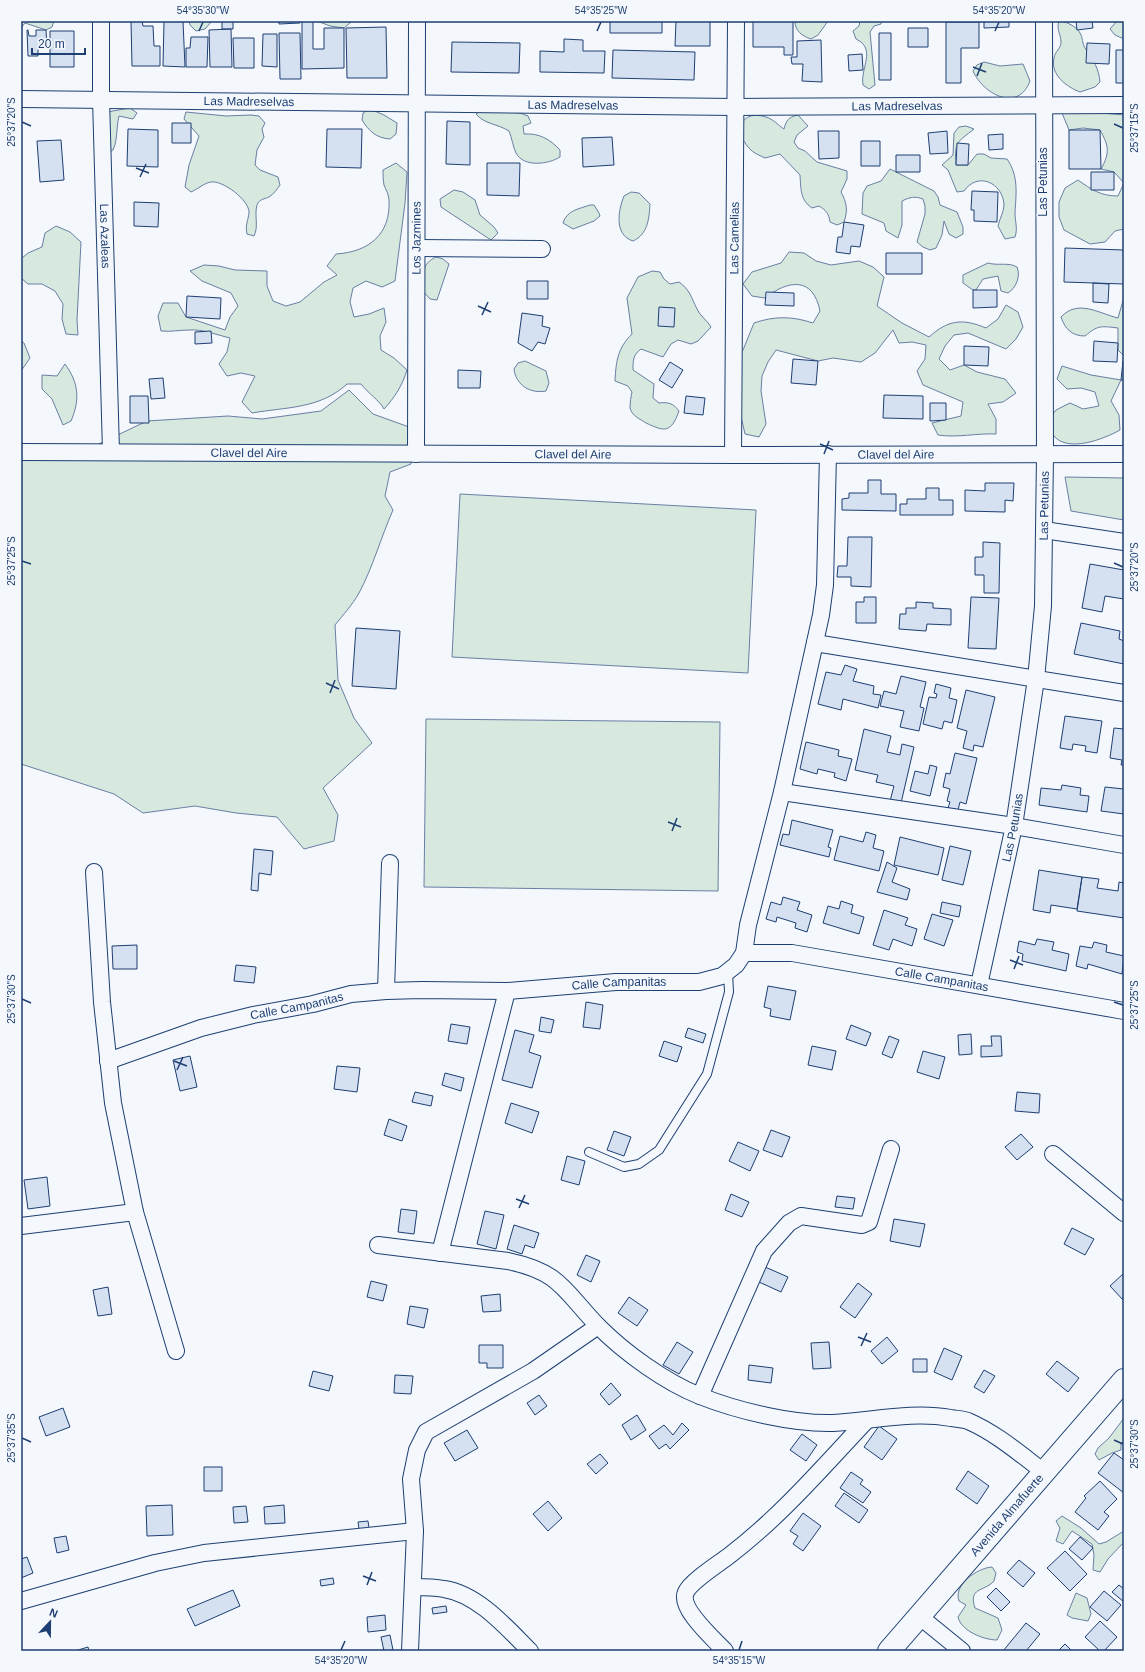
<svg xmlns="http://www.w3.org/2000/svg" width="1145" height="1672" font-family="Helvetica,sans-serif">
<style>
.green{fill:#d7e8df;stroke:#687fa3}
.building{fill:#d5e0f0;stroke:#1d3f73}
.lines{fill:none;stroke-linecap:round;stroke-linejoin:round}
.lane-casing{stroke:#1d3f73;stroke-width:10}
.street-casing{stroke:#1d3f73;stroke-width:18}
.secondary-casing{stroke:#1d3f73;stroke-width:24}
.lane{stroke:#f4f7fb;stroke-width:8}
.street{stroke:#f4f7fb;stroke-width:16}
.secondary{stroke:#f4f7fb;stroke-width:22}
.ticks{fill:none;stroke:#1d3f73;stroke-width:1.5}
.labels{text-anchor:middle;stroke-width:3;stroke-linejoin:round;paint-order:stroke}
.street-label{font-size:12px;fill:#1d3f73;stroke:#f4f7fb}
.neatline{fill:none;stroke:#1d3f73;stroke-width:1.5}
.ticks-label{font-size:10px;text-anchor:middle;fill:#1d3f73}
</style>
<rect width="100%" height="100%" fill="#f4f7fb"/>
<path class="green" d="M21,21H54L52,27L46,30L25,23L21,28Z
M189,21H212L205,29L196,31L190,25Z
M317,21H351V22L344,28L330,26Z
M795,21H828L818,35L811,39C802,36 795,31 795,21Z
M860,21H881V24L874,26L870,32L875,85L869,89L863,85C860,68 877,49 856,39L853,31L859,26Z
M1059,21C1066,21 1077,27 1080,33C1083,37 1082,44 1085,48C1093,59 1099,69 1100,82L1095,87L1080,92C1067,87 1050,75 1054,58C1055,51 1061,49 1061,42C1061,34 1056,30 1059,21Z
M1117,21H1124V39L1115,35L1110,29Z
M984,62L1000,66L1023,64L1030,81C1018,113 983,94 973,71L977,65Z
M130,108L137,113L133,119L119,116C116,128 118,139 113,150L107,153V112Z
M370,109L384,115L397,123L396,134L390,139C376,138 369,131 362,120L363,113Z
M482,110L520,113L528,116L531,123L523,126L524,134C539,133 550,139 560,150V157C549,164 524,168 516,153C513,147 512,138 509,131C498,124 484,124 476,114Z
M186,112L226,116L251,115L259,116L265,123L262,129L264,137L257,150L255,165L260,170L278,177L280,185C277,189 274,194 269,197C265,199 259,199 257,205C254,216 259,226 254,236L247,234C245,225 248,221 249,213C250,200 222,180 211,182C204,183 198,189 191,192L185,187L189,165L199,136L184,119Z
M1062,113H1101L1124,115V229L1115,231L1105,242L1090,244L1064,230L1059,217V202L1065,188L1078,180C1092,190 1101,196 1118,196L1124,183L1114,172L1101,169C1110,153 1109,146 1100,130L1083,128L1069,130Z
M798,115L808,126L797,135L794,142L798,148L805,151L817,162L847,171V179L841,192C847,203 848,210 844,222L837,225L830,222C829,214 826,210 819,206L812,208C800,200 801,189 800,175L780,154L765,158C759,155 753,153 749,148C733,131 741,109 766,117C773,119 778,125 784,129C786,121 788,117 798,115Z
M966,126L974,129C958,142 954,141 956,165H968L977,154H984L991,158L1007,159C1019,176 1016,194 1015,213C1015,222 1018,228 1015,237L1005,239L998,226C999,220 1004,212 1004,205C1003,183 978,171 964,191L957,192L948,170L942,165L953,155L954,133L959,127Z
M396,163L407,172L405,203L395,281L382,287L366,281L353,288L350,302L354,317L369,314L384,308L386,322L380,336L381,350L394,358L407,370C402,386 395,397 384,409C380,401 368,393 361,384H347C320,409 286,407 252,413L242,402L255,376L241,373L227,376L219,364L227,352L230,338C217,335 203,329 189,330C179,330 172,332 161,331L158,316L163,303H178L186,317L225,330L230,317L238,306L231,293L202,281L190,271L204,265L219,266L235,270L267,271V286L273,301L286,306L300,302L324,282L337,275L327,266L336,254C369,252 391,234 389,200C389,195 386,190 384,185C383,180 383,175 383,170Z
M890,169L934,191L938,197L940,205L957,212L963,227V234L956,238L949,234L944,221L942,235L936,248L930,250L923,247L917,242L925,214V206L923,199C915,196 910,197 902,201V225L898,238L886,231L884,223L862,214L863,193L867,186L881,181Z
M454,190L463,192L475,200L480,215L494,227L498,233L491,240L441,207L440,199Z
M631,192L639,193L650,204C649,219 648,234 633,241C614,235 618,211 624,196Z
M590,205H594L599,213L600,216L594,221L573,229L563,223C567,210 579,209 590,205Z
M56,226L70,232L81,242L77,320L78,335L66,334L62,319L63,304L55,291L42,284H28L21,278V259L28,253L42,247L45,233Z
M789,252L804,253L816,261L831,265L859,261L873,267L884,277L877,306L902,323L929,337C948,320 962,318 986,328L998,319L1006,305L1018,312L1023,327L1016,339L1006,349L968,333L954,335L945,346L939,359L950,370L964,365L977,372L1005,379L1016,393L1003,402L988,404L996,419V434C977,433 958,438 938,435L932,423L961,416L963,402L923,385L917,371L925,359L926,345L912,342L899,343L893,330L875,353L861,362L833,358L818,361L776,350L768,362L762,376L761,391L766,424L759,437L745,434L735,390L734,362L743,350L754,323C774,316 792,316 813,323L820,311C813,276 788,280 765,298L752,296L743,284L752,272L781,263Z
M436,257L443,259L449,264L437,300L430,299L421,289C422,276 422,263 436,257Z
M988,263C998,266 1009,262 1017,267C1021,276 1016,288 1008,293L1001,291L998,276L983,279L976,290H973L963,283V275Z
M652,271L660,272L664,279L670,284L679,282C690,290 691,297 697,309C700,316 707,320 711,327L698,341L691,344L678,340L671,344L663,357L641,349C633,355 633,360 633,370L654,384L653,398L659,403C668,402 673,403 679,411C671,433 665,432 646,423C640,419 632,416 630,408C630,403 631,396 632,392L628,386L615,381C616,360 618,348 632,334L627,298L638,277Z
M1124,297V356L1118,350V328C1101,326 1098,325 1085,336C1072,336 1065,329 1061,317C1078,299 1098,313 1118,318Z
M21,341L24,343L30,358L21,371Z
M525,361L546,371L549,383L546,391C530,394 516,385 514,369L518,363Z
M65,364C79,383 80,400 71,421L63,425L52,399L42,389V375L57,376Z
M1062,366L1091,375L1121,380L1111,401L1119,415L1120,430C1104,439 1068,453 1054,436C1051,433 1049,426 1047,422L1056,410L1070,403L1083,409L1099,406L1095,392L1081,388L1067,389L1057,379Z
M349,390L373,414L409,427L411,464L390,472L385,496L393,510C381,537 373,567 359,593C353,604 343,615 335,625L338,680L354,718L372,743L323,788L338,815L334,841L304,849L277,817L236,813L195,806L143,813L114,794L21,764V443L52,450L84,451L147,421L228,416L262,419L321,411Z
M1065,477L1124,478V520L1071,511Z
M460,494L756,510L748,673L452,657Z
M426,719L720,722L718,891L424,887Z
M1124,1418V1442L1121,1443V1450L1112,1453L1099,1460L1095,1454L1098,1448L1109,1438Z
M1062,1516L1081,1528L1099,1544L1106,1542L1124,1531V1542L1108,1559L1100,1572L1093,1570L1094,1555L1092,1544L1072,1531L1063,1544L1056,1541L1060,1528L1056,1521Z
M992,1567L996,1573L994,1581C984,1592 968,1587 975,1608L998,1618L1002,1630L997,1640C984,1640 961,1631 958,1617L966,1605L959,1601C953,1585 977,1568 992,1567Z
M1076,1593L1087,1598L1091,1614L1088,1621L1072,1618L1067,1615Z"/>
<path class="building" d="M131,21H142L143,26H153L154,46H160V66H132Z
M164,21H183L185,67L163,66Z
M222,21H233V29H222Z
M279,21H300V23L279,24Z
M302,21H313V49H324V28H344V68L302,69Z
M610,21H662V33H610Z
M676,21H710V46H675Z
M753,21H793V55H784V47H753Z
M984,21H1009V27L984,28Z
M1076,21H1092L1093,28L1077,30Z
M946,22H979V48H961V83H946Z
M386,27L387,78H347L346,28Z
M908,28H928V47H908Z
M231,29L232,67H210L209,30Z
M27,30H28L29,36H36V30H46L47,48H38V56H28Z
M50,31H74V67H50Z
M279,33H300L301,79H280Z
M879,33H891V80H879Z
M263,34H277V67L262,66Z
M191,37H208L207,67H186V48H190Z
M233,38H254V68H234Z
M564,39L583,40V51H605L604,73L540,72V51L564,52Z
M821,40L822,82L802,81L803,64H792L791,57H797V41Z
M452,42L520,43L519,73L451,72Z
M1087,43L1110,44L1109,64L1086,63Z
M613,50L695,52L694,80L612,78Z
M1116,50H1124V83H1116Z
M862,54L863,70L849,71L848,55Z
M447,121L470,122V165L446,164Z
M172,123H191V143H172Z
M128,129L158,130V167L127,166Z
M327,129H362L361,168L326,167Z
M1069,130H1100L1101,169H1069Z
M818,131H839V158L819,159Z
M947,131L948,153L930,154L928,133Z
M1003,134V149L989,150L988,135Z
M612,137L614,165L583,167L582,138Z
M61,140L64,180L40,182L37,141Z
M861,141H880V166H861Z
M957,143L969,144L968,165H956Z
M896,155H920V172H896Z
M487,163H520L519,196L487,195Z
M1091,172H1114V190H1091Z
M972,191L998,192L997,222L974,221V210H971Z
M134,202L159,203L158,227L134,226Z
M844,222L864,225L860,247L851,246L850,254L836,252L838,237H842Z
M1065,248L1124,250V284L1064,282Z
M886,253H922V274H886Z
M527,281H548V299H527Z
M1093,283L1109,284L1108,303L1093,302Z
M973,290H997V307L973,308Z
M766,292L794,293V306L765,305Z
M187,296L221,298L220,319L186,317Z
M659,307L675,308L674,327L658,326Z
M522,313L543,316L542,326L550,328L545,344L538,342L532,351L518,343Z
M211,331L212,343L195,344V332Z
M1094,341L1118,343L1117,362L1093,361Z
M964,346L989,347L988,366L964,365Z
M793,359L818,361L816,385L791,383Z
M1123,361H1124V380H1121Z
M670,362L683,370L672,388L659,380Z
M458,370L481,371L480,388H458Z
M163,378L165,398L151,399L149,379Z
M884,395L923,396V419L883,418Z
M130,396H148L149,423H130Z
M686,396L705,398L703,415L684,413Z
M930,403H946V420L930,421Z
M868,480H881V494H896V511L842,510V499L849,498V493H868Z
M985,483H1014L1013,501L1005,500V512L965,511V490L985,491Z
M926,488H939V500H953V515H900V504H907V499H926Z
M848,537H872L871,587L851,586V577H837L838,566H847Z
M983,542L1000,543L999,593H984V575H975V557H983Z
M1090,564L1124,570V599L1105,596L1102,612L1082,608Z
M864,597H876V623H856V602H864Z
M971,597L999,598L996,649L968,648Z
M916,602L933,603V608L951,609V625L927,624L926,631L899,629L900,614H906V608H916Z
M1081,623L1120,631L1119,639L1124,641V664L1074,654Z
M356,628L400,631L396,689L352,686Z
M845,665L857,669L853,681L874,686L873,694L881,695L878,708L843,699L841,710L818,704L826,672L841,675Z
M901,676L926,682L920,707L924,708L919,731L900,727L904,711L880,706L884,691L896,694Z
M936,684L951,688L949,698L957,700L952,723L944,721L942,729L923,724L929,697L936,698L937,694L934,693Z
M966,690L995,697L983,747L974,745L973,751L963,748L967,731L957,728Z
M1065,716L1102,721L1097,753L1085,751L1086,746L1073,744L1072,750L1060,748Z
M1114,728L1124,729V765H1121L1122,760L1110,758Z
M864,729L891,736L887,752L900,755L902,744L914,747L901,803L890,801L894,786L876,782L878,775L855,770Z
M806,742L839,750L838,756L852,759L846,781L834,777L835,773L818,769L817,774L800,769Z
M955,753L977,758L966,804L960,802L958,810L948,808L950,802L947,801L950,789L943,787L946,773L950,774Z
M930,765L937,767L930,796L910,791L915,771L928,774Z
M1062,785L1081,788L1080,795L1089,796L1087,812L1039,805L1041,788L1061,790Z
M1105,787L1124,789V814L1101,811Z
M792,820L833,830L828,847L831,848L829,857L780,845L783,834L789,835Z
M866,832L876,835L873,848L884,851L879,871L834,860L840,836L863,842Z
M900,837L944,848L938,875L894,865Z
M950,846L971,851L963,885L942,880Z
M254,849L273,851L271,875L259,873L258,891L251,890Z
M887,862L897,868L892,882L910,889L907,900L877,892Z
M1039,870L1082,877L1077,909L1051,905L1050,913L1033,910Z
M1082,877L1099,879L1097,888L1118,891L1119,882L1124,883V918L1077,911Z
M783,897L800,902L797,910L812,915L807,932L795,928L796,923L777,917L776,922L766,919L771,902L781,905Z
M841,901L853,905L851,913L864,917L859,934L823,923L828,906L839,909Z
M942,902L961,906L959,917L940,913Z
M884,910L908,918L905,925L917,929L912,946L893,939L889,950L873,945Z
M932,914L953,920L944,946L924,939Z
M1037,939L1054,942L1052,950L1069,954L1066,971L1022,961L1023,954L1017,952L1019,941L1035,945Z
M1094,942L1107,945L1106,952L1124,956L1122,974L1088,964L1087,969L1076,966L1080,946L1092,948Z
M137,945V969H113L112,946Z
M236,965L256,967L254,983L234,981Z
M768,986L796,991L790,1020L770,1016L771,1009L764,1007Z
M586,1002L603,1005L600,1029L583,1027Z
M541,1017L554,1020L551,1033L539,1031Z
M451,1024L470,1027L467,1044L448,1041Z
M851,1025L871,1033L866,1046L846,1039Z
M688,1028L706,1034L703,1043L685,1037Z
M515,1030L534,1035L529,1052L541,1056L532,1088L502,1080Z
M971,1034L972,1054L959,1055L958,1035Z
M889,1036L899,1040L892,1058L882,1054Z
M991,1036H1001L1002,1056L981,1057V1046H992Z
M664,1041L682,1047L677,1062L659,1056Z
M812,1046L836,1051L832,1070L808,1065Z
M923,1051L945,1057L939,1079L917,1072Z
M190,1056L197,1087L180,1091L173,1060Z
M337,1066L360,1068L357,1092L334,1089Z
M445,1073L464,1078L461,1091L442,1085Z
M415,1092L433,1096L431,1106L412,1102Z
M1017,1092L1040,1094L1039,1113L1015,1111Z
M511,1103L539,1112L532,1133L505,1123Z
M389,1119L407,1126L402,1141L384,1135Z
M771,1130L790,1137L782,1157L763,1150Z
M614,1131L631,1137L624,1156L607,1150Z
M1021,1134L1033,1147L1017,1160L1005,1147Z
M738,1142L759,1151L750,1171L729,1161Z
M567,1156L585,1161L579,1185L561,1180Z
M47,1177L50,1206L28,1209L24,1180Z
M731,1194L749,1202L742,1217L725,1210Z
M837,1196L855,1198L853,1209L835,1207Z
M401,1209L417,1211L414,1234L398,1232Z
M485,1211L504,1215L496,1249L477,1244Z
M894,1219L925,1224L920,1247L890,1241Z
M514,1225L539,1233L534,1248L525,1245L522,1254L507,1249Z
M1072,1228L1094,1239L1085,1255L1064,1244Z
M586,1255L600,1261L591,1282L577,1275Z
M765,1267L788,1277L781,1292L759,1282Z
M1124,1273V1301L1110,1286Z
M371,1281L387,1285L383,1301L367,1297Z
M858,1283L872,1294L855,1318L840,1307Z
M108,1287L112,1314L98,1316L93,1290Z
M500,1294L501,1311L483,1312L481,1296Z
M629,1297L648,1310L637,1326L618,1313Z
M410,1306L428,1309L424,1328L407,1324Z
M887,1337L898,1351L882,1364L871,1351Z
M677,1342L693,1352L679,1374L663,1365Z
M829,1342L831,1368L813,1369L811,1343Z
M479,1345H503V1368H487V1363H479Z
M944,1348L962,1356L952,1380L934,1372Z
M913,1359H927V1372H913Z
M1057,1361L1079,1378L1068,1392L1046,1374Z
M749,1365L773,1368L771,1383L748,1380Z
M984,1370L995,1376L984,1393L974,1387Z
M313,1371L333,1376L329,1391L309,1386Z
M395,1375L413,1376L411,1394L394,1393Z
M611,1383L621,1395L609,1405L600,1394Z
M539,1395L547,1406L535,1415L527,1403Z
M63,1408L70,1427L46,1436L39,1417Z
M637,1415L646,1430L631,1440L622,1425Z
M682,1423L689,1430L670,1449L666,1444L659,1449L649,1436L664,1425L673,1435Z
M879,1426L897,1439L882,1460L864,1447Z
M467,1430L478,1448L455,1461L444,1443Z
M802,1434L817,1445L806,1461L790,1450Z
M1114,1453L1124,1460V1493L1098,1473Z
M600,1454L608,1463L596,1474L587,1464Z
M204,1467H222V1491H204Z
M968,1471L989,1486L977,1504L956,1489Z
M851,1472L863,1480L860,1484L871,1492L863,1503L840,1488Z
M1100,1481L1117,1499L1104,1512L1109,1516L1098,1530L1075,1512L1086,1498L1084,1496Z
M844,1493L868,1510L859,1523L835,1506Z
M548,1501L562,1518L548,1531L533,1514Z
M172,1505L173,1535L147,1536L146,1506Z
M284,1505L285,1523L265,1524L264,1507Z
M246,1506L248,1522L234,1523L233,1507Z
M803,1513L821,1526L803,1551L793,1544L798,1536L790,1531Z
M368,1521L370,1535L360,1536L358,1522Z
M66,1536L69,1550L57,1553L54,1538Z
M1080,1537L1093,1548L1082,1560L1069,1549Z
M1065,1551L1087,1574L1070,1591L1047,1568Z
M27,1557L33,1573L21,1578V1559Z
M1019,1560L1035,1573L1023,1587L1007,1573Z
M333,1578L334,1584L321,1586L320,1580Z
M1119,1585L1124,1589V1602L1112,1592Z
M996,1588L1010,1602L1001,1611L987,1597Z
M233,1590L240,1606L195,1626L187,1609Z
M1104,1591L1121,1605L1107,1621L1090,1607Z
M446,1606L447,1612L433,1614L432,1608Z
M385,1615L386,1630L368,1632L367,1617Z
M1100,1621L1117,1637L1104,1651H1100L1085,1637Z
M1026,1623L1040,1634L1026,1651H1003Z
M390,1635L393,1650L384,1651L381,1637Z
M1065,1644L1072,1651H1058Z
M88,1647L89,1651H75Z"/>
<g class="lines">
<g class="lane-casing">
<path id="lane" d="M589,1152L624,1167L639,1164L659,1150L707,1074L729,992L728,972"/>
</g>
<g class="street-casing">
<g id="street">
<path id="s1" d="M101,21V99L111,451"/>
<path id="s2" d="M21,99L735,107L1124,105"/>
<path d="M417,248L542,249"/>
<path id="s3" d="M21,452L733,455L1124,454"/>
<path id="s4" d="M416,454L417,21"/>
<path id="s5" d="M733,455L736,21"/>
<path d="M1044,530L1124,542"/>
<path d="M815,643L1124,693"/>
<path d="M782,792L1014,826L1124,845"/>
<path d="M94,872L102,1002L113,1103L135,1212L176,1351"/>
<path id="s6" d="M744,953H792L1124,1011"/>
<path id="s7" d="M979,985L1014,826L1036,679L1043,606L1045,455L1044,21"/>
<path d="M386,991L390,863"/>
<path id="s8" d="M108,1061L201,1028L253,1015L313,1004L351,994L386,991L422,990L507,991L616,982H699L722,976L736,965L744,953L748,925L782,792L821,615L825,585L828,454"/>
<path d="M1053,1154L1124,1213"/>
<path d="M21,1226L135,1212"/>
<path d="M378,1245L508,1261C561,1272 564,1291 598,1326C625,1353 665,1382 700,1396C738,1411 792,1424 833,1423C872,1421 911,1411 951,1418C956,1419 963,1419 968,1421C996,1433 1020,1454 1044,1472"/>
<path d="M440,1253L507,991"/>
<path d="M700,1396L764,1251L789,1223L801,1216L862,1225L869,1222L891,1149"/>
<path d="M413,1587C423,1587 434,1587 444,1589C478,1594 507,1628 530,1651"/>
<path d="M21,1601L155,1563L204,1553L415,1531"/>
<path d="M919,1616L962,1651"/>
<path d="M410,1651L415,1531L411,1479L417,1450L426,1432L533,1371L598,1326"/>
<path d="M725,1651C715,1640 678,1608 686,1592C691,1581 720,1563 730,1555C781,1516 823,1467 867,1420"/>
</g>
</g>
<g class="secondary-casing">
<g id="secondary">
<path id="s9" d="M889,1651L1124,1380"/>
</g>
</g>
<use href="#lane" class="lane"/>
<use href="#street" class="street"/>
<use href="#secondary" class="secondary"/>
</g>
<path class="ticks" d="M199,31L203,22M597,31L601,22M995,31L999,22M973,67L986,72M977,76L982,63M22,122L31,126M1114,124L1123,128M136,168L149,173M140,177L146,164M478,306L491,312M482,315L488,302M820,444L833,450M824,454L829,441M22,561L31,564M1114,563L1123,567M326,683L339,689M330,693L335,680M668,822L681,827M672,831L677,818M1010,960L1023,965M1014,969L1019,956M22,999L31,1003M1114,1002L1123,1005M174,1061L187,1066M177,1070L183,1057M516,1199L529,1204M519,1208L525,1195M858,1337L871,1342M861,1346L867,1333M22,1438L31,1442M1114,1440L1123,1444M363,1576L376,1581M367,1585L372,1572M341,1650L345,1641M739,1650L742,1641"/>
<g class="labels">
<g class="street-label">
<text dy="4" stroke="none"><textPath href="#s2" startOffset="228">Las Madreselvas</textPath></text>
<text dy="4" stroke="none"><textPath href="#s2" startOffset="552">Las Madreselvas</textPath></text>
<text dy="4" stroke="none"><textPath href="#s2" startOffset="876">Las Madreselvas</textPath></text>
<text transform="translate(1043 182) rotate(-90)" y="4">Las Petunias</text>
<text dy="4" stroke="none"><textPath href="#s1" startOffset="215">Las Azaleas</textPath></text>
<text dy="4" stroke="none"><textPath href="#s4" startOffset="216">Los Jazmines</textPath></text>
<text dy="4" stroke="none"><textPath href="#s5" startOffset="217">Las Camelias</textPath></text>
<text dy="4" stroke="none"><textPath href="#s3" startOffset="228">Clavel del Aire</textPath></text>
<text dy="4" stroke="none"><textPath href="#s3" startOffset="875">Clavel del Aire</textPath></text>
<text dy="4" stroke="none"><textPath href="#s3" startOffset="552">Clavel del Aire</textPath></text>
<text dy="4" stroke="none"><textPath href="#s7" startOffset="485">Las Petunias</textPath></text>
<text dy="4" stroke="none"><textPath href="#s7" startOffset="161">Las Petunias</textPath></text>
<text dy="4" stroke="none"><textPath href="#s6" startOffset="200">Calle Campanitas</textPath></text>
<text dy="4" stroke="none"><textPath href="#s8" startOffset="521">Calle Campanitas</textPath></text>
<text dy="4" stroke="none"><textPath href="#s8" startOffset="197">Calle Campanitas</textPath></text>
<text dy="4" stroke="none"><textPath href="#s9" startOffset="180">Avenida Almafuerte</textPath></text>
</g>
</g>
<rect width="1145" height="1672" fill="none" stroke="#f4f7fb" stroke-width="44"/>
<g transform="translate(50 1622) rotate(22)" stroke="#f4f7fb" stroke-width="3" paint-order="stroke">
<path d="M0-3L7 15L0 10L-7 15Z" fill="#1d3f73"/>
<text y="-6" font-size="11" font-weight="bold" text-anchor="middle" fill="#1d3f73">N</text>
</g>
<path d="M32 48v6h53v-6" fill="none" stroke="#1d3f73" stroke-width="2"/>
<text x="38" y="48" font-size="12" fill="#1d3f73" stroke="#f4f7fb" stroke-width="3" paint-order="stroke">20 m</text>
<rect x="22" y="22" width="1101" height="1628" class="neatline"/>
<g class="ticks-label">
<text x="203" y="14">54°35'30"W</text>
<text x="601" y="14">54°35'25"W</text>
<text x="999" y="14">54°35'20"W</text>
<text transform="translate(11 122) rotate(-90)" y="4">25°37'20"S</text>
<text transform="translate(1134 128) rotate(-90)" y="4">25°37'15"S</text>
<text transform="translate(11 561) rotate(-90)" y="4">25°37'25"S</text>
<text transform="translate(1134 567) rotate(-90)" y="4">25°37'20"S</text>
<text transform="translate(11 999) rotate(-90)" y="4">25°37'30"S</text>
<text transform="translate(1134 1005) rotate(-90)" y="4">25°37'25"S</text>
<text transform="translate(11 1438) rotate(-90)" y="4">25°37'35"S</text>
<text transform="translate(1134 1444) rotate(-90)" y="4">25°37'30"S</text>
<text x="341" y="1664">54°35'20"W</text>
<text x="739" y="1664">54°35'15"W</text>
</g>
</svg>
